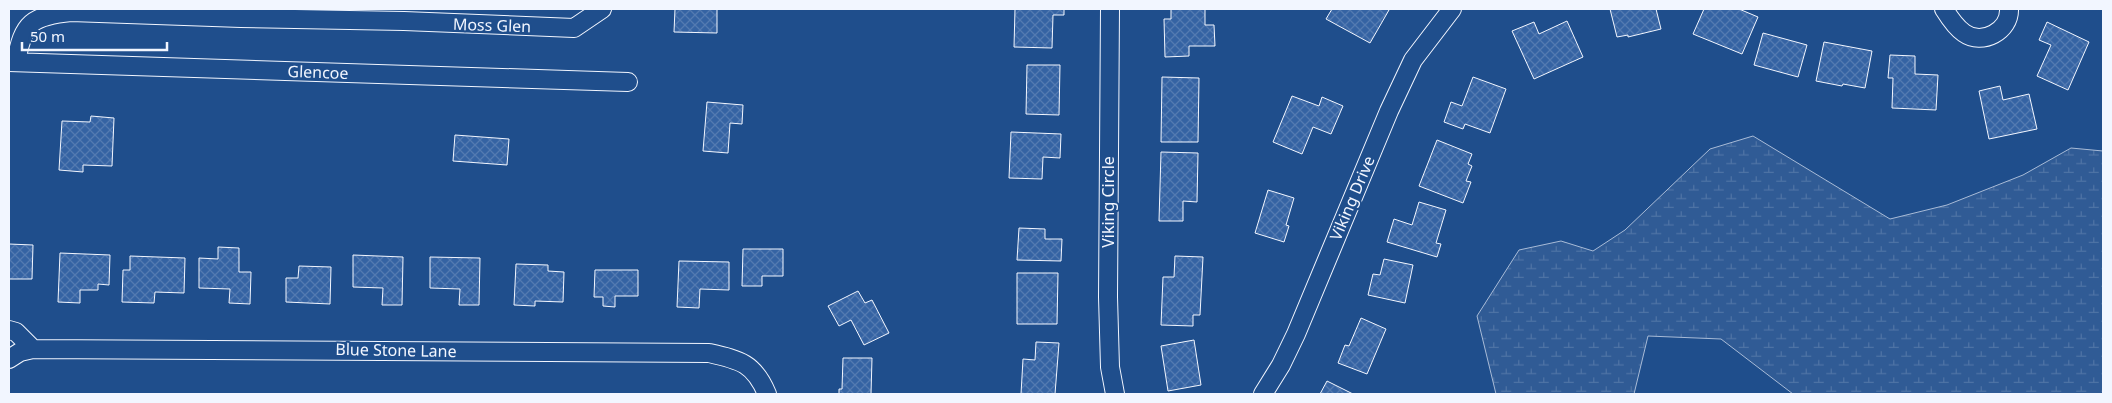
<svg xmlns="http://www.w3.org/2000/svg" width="2112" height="403" font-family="'Noto Sans',sans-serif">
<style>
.wetland{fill:url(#wetland-marsh);stroke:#a8bbd7}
.building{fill:url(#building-cross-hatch);stroke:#f2f6ff}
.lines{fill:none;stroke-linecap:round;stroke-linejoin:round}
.street-casing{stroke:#f2f6ff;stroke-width:20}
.street{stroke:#1f4e8c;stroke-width:18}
.labels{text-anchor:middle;stroke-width:4;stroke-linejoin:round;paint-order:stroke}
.street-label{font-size:16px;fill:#f2f6ff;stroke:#1f4e8c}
</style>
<defs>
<pattern id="wetland-marsh" width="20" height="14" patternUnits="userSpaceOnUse" patternTransform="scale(1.25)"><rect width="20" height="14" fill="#305b95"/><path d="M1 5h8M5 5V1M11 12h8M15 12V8" fill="none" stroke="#4e73a5"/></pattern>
<pattern id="building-cross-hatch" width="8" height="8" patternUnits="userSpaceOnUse" patternTransform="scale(1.25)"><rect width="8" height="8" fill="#3563a3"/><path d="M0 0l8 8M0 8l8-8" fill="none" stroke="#537ab1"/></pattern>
</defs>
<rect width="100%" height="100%" fill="#1f4e8c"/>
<path class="wetland" d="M1753,136L1890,219L1947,205L2023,175L2071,148L2103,151V394H1793L1721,339L1648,336L1634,394H1496L1477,316L1519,250L1561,241L1593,251L1625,230L1710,149Z"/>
<path class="building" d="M675,9H717V33L674,32Z
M1015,9H1064V15H1053L1052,48L1014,47Z
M1171,9H1205V25H1214L1215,46H1189V56L1165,57L1164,19H1171Z
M1332,9H1386L1389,10L1370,43L1326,19Z
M1610,9H1656L1661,29L1628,37V35L1617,37Z
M1704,9H1739L1758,17L1742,54L1693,34Z
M1567,21L1583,57L1534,79L1512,31L1534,22L1539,34Z
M2047,22L2089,42L2068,90L2037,76L2051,45L2039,40Z
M1763,33L1807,45L1798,77L1754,65Z
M1824,42L1872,51L1865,88L1843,84L1842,86L1816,81Z
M1890,55L1915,56V74L1938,75L1936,110L1892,108L1893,78H1888Z
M1027,65H1060L1059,115L1026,114Z
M1162,77L1199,78L1198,142H1161Z
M1473,77L1506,89L1490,133L1465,124L1463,129L1444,122L1451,102L1462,106Z
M2000,86L2003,100L2029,94L2037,129L1989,139L1979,91Z
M1292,96L1319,106L1322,97L1343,106L1331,134L1313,127L1302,154L1273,142Z
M707,102L743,105L742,124L730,123L728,153L703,151Z
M91,116L114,118L112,166L83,165V172L59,170L62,121L90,122Z
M1011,132L1061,134L1060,158L1043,157L1042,179L1009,178Z
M455,135L509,139L507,165L453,161Z
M1437,140L1472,154L1468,164L1472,166L1466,181L1471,182L1463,203L1419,186Z
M1161,152L1198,153L1197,202L1183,201V221H1159Z
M1268,190L1294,198L1286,225L1289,226L1284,242L1255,233Z
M1419,202L1446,210L1436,243L1441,244L1437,257L1387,242L1394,219L1412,225Z
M1019,228L1045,229V239H1062L1061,261L1017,260Z
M9,244L33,245L32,279H9Z
M218,247L239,248V272H251L250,304L229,303L230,289L199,288V258L218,259Z
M743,249H783V276H762V286H742Z
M60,253L110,255L109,285L98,284V290H80V303L58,302Z
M353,255L403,257L402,305H382L383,288L353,287Z
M130,256L185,258L184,293L155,292L154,303L122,302L123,270H130Z
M1175,256L1203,257L1200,315H1193V326L1161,325L1163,277H1174Z
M430,257L480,258L479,305H459L460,289L430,288Z
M1384,259L1413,265L1405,303L1368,295L1373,274L1380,275Z
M679,261L729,262V290L700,289L699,308L677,307Z
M516,264L548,265V271L564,272L563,302L535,301V306L514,305Z
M299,266L331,267L330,304L286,302V278H298Z
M595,270H638V296H615V307L603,306V297H594Z
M1017,273H1058L1057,324H1017Z
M858,291L865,303L872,300L889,333L864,345L851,320L839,326L828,306Z
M1361,318L1386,329L1367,374L1338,363L1345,345L1349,346Z
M1194,340L1201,385L1168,391L1161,346Z
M1036,342L1059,343L1055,394H1021L1023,359L1035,360Z
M843,358H872L871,394H839V389H842Z
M1327,381L1353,394H1320Z"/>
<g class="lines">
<g class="street-casing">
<path id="street" d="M1110,9L1108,297L1110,367L1115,394
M1944,9C1949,17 1955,27 1964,33C1982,46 2010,31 2009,9
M9,62L628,82
M16,62C23,22 32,16 71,12L241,18L404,21L574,28L602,9
M9,330L16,332L33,349
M9,359L20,352L33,349L709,353C740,360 754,363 767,394
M1263,394L1281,365L1296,334L1389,111L1413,60L1452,9"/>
</g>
<use href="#street" class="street"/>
</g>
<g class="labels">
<g class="street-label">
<text transform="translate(492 25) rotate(2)" y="6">Moss Glen</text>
<text transform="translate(318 72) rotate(2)" y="6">Glencoe</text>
<text transform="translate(1352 198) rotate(-67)" y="6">Viking Drive</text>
<text transform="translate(1108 202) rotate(-90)" y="6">Viking Circle</text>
<text transform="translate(396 350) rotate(1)" y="6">Blue Stone Lane</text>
</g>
</g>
<rect width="2112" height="403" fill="none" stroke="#f2f6ff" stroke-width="20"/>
<path d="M22 42v8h145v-8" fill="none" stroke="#f2f6ff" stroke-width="2.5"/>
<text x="30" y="42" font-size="15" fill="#f2f6ff" stroke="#1f4e8c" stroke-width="4" paint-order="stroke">50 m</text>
</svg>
